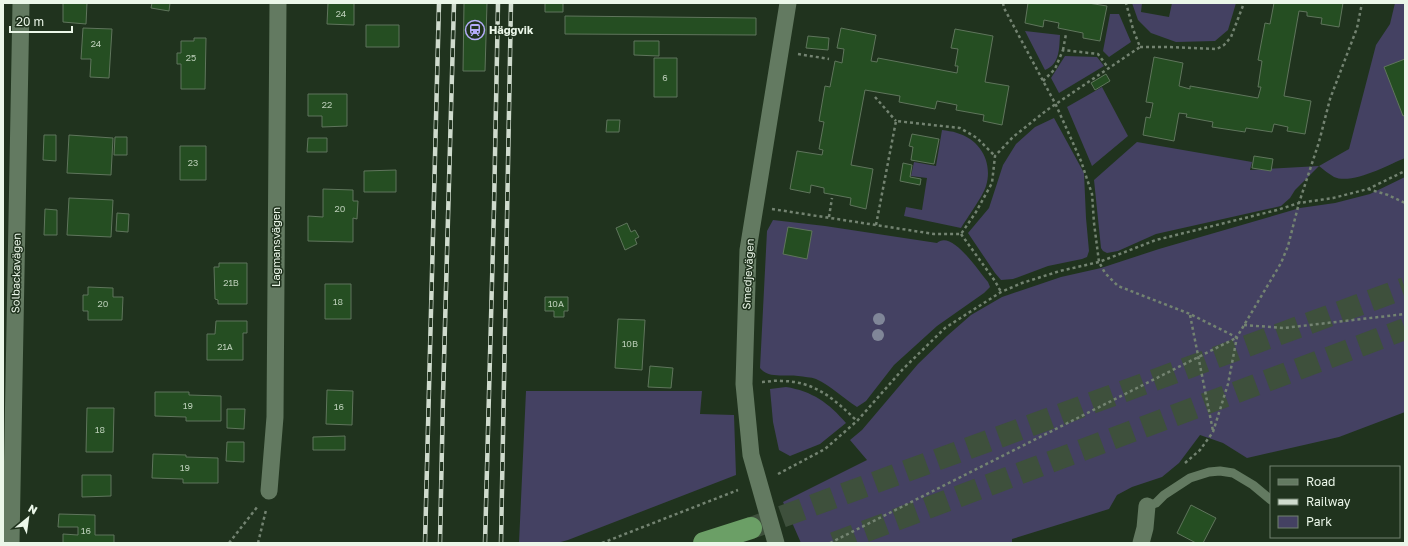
<svg xmlns="http://www.w3.org/2000/svg" width="1408" height="546" font-family="'Golos Text',sans-serif">
<style>
.green{fill:#444162}
.building{fill:#254e22;stroke:#5f755c}
.lines{fill:none;stroke-linecap:round;stroke-linejoin:round}
.highway-tunnel{stroke:#3e503c;stroke-width:22;stroke-dasharray:22 11;stroke-linecap:butt}
.path{stroke:#738371;stroke-width:2.5;stroke-dasharray:3 3;stroke-linecap:butt}
.lane{stroke:#637a61;stroke-width:9}
.street{stroke:#637a61;stroke-width:17}
.highway{stroke:#6b9f66;stroke-width:22}
.rail-casing{stroke:#cfdbcd;stroke-width:4.5}
.rail{stroke:#20331e;stroke-width:3;stroke-dasharray:9;stroke-linecap:butt}
.tree{fill:#808698}
.labels{text-anchor:middle;stroke-width:3;stroke-linejoin:round;paint-order:stroke}
.number-label{font-size:9px;fill:#bacdb7}
.poi-label{font-size:11px;font-weight:bold;fill:#ebf7e9;stroke:#20331e;text-anchor:start}
.street-label{font-size:11px;fill:#ebf7e9;stroke:#20331e}
</style>
<rect width="100%" height="100%" fill="#20331e"/>
<path class="green" d="M1132,3H1142L1141,12L1169,17L1172,3H1236L1228,30L1215,41L1176,42L1151,33L1138,20Z
M1395,3H1405L1403,116L1405,115V158C1388,165 1352,185 1334,177C1329,174 1324,170 1319,166L1295,190L1290,198L1281,206L1156,234L1118,251L1107,253L1103,251L1101,248L1094,180L1137,142L1252,162L1250,170L1319,166L1349,149L1376,45L1390,24Z
M1110,14H1119L1131,42L1109,57L1103,51Z
M1025,31L1060,35C1059,49 1060,64 1045,70Z
M1065,56L1097,57L1104,66L1059,93L1051,78Z
M1102,87L1128,136L1092,166L1067,107Z
M1054,118L1084,173L1086,218L1089,251L1087,257L1082,259L1048,266L1013,279L1001,280L995,273L968,233L989,208L1003,165L1016,144L1035,127Z
M942,130C947,131 952,131 957,133C981,140 993,163 986,186C983,196 967,218 961,228L904,216L906,207L922,210L927,178L911,176L914,162L936,166Z
M1405,177V412L1339,437L1247,458L1223,443L1200,435L1179,463L1162,477L1132,487L1117,495L1109,509L1012,539V543H801L783,502L867,460L850,440L862,430L918,364L947,336L971,315L1002,297L1061,277L1101,268L1159,249L1300,208L1335,203L1370,194Z
M773,220L825,226L937,243C952,229 979,272 988,282L990,287L984,293L937,326L894,365L866,401L857,407C843,398 831,386 816,379C811,377 804,377 798,376C786,374 768,379 760,368L767,231Z
M786,387C812,391 829,403 846,423L820,444L790,456L779,450L773,422L770,389Z
M526,391H702L700,414L734,415L736,475L568,540L557,543H519Z"/>
<path class="building" d="M63,3H87L86,24L63,22Z
M152,3H170L169,11L151,8Z
M328,3H354V25L327,24Z
M464,3H487L485,71H463Z
M545,3H563V12H545Z
M1028,3H1088L1107,6L1100,41L1083,38V33L1058,28L1059,23L1044,20L1043,27L1025,23Z
M1274,3H1343L1339,27L1321,24L1322,18L1307,16V12L1299,11L1284,96L1311,101L1305,134L1287,131L1288,127L1274,124L1272,132L1246,128L1245,132L1212,127L1213,122L1186,117L1187,114L1179,113L1174,141L1143,135L1146,117L1150,118L1153,103L1146,102L1154,57L1183,63L1179,86L1190,89V86L1258,98L1261,87H1258L1262,61L1258,60L1265,23L1270,24Z
M565,16L756,18V35L565,34Z
M366,25H399V47H366Z
M83,28L112,29L109,78L90,77L91,59H81Z
M841,28L876,35L871,61L877,62L878,58L957,73L958,66H955L958,49L951,48L955,29L993,36L985,82L1009,86L1002,125L983,121L984,115L956,110L957,105L937,101L935,109L899,102L900,96L865,90L851,165L873,169L866,209L850,205L851,198L824,193V188L811,185L810,193L790,189L797,151L822,155L823,150L819,149L824,122L819,121L825,86L830,87L835,61L842,63L844,49L837,48Z
M808,36L829,38L828,50L806,48Z
M194,38H206L205,89H181V64H177V53H181V41H194Z
M634,41H659V56L634,55Z
M654,58H677V97H654Z
M1405,59V115L1403,116L1384,67Z
M1106,74L1110,81L1095,90L1091,83Z
M308,94H347V126L322,127V116H308Z
M607,120H620L619,132H606Z
M912,134L939,139L934,164L911,160L913,147L909,146Z
M44,135H56V161L43,160Z
M69,135L113,138L111,175L67,173Z
M115,137H127V155H114Z
M308,138H327V152H307Z
M180,146H206V180H180Z
M1254,156L1273,159L1271,171L1252,168Z
M903,163L912,165L910,177L921,179L920,185L900,181Z
M396,170V192H364V171Z
M323,189L353,190V201H358L357,219L353,218V242L308,241V216L323,217Z
M69,198L113,200L111,237L67,235Z
M45,209L57,210V235H44Z
M117,213L129,214L128,232L116,231Z
M627,223L631,232L635,230L639,237L635,239L637,244L625,250L616,228Z
M788,227L812,231L807,259L783,254Z
M219,263H247V304H218V300L215,299L214,267H219Z
M325,284H351V319H325Z
M88,287L113,288V297H123L122,320H88V311H83V295H88Z
M545,297H568V311H564V317H554V311H545Z
M618,319L645,320L642,370L615,368Z
M216,321H247V333H243V360H207V334H215Z
M650,366L673,368L671,388L648,387Z
M327,390L353,391L352,425L326,424Z
M155,392H189V395L221,396V421H186V417L155,416Z
M87,408H114L113,452H86Z
M227,409H245L244,429L227,428Z
M345,436V450H313V437Z
M227,442H244V462L226,461Z
M153,454L186,455V457L218,458V483H183V479L152,478Z
M82,475H111V496L82,497Z
M1191,505L1216,518L1203,543H1196L1177,533Z
M59,514L95,515V535H114V543H63V534L78,535V527H58Z"/>
<g class="lines">
<path class="highway-tunnel" d="M751,528L1405,288
M834,543L1405,329"/>
<path class="path" d="M1003,3L1004,8L1056,105L1081,161L1092,194L1094,223L1099,262L1105,273L1118,286L1190,314L1236,337
M1140,47H1170L1217,49L1224,45L1231,37L1244,3
M1063,50L1066,34
M798,54L829,59
M1043,81L1055,69L1063,50L1098,54L1109,69
M875,97L896,121
M1368,189L1388,195L1405,203
M772,209L934,234H961L976,212L992,183L995,156L1013,137L1047,110L1140,47L1133,29L1126,3
M829,217L832,198
M876,225L896,121L960,128L977,138L995,156
M961,234L995,281L1001,292
M1190,315L1213,431
M1244,325L1284,328L1405,314
M762,382C768,382 774,380 781,381C815,381 834,399 857,421
M1185,463L1200,450L1213,432L1228,384L1237,337L1281,263L1288,246L1299,203L1319,142L1330,99L1357,28L1362,3
M778,474L825,449L857,421L903,369L945,328L1001,292L1022,283L1060,271L1099,262L1156,240L1277,210L1299,203L1333,198L1368,189L1405,171
M229,543L258,506
M258,543L266,510
M602,543L738,490
M830,543L1236,338"/>
<path class="lane" d="M1147,506L1156,503L1164,495L1190,478L1209,472L1220,471L1233,473L1253,485L1271,500"/>
<path class="street" d="M269,491L275,417L278,3
M11,543L21,3
M776,543L751,455L744,384L748,250L788,3
M1141,543L1145,528L1147,506"/>
<path class="highway" d="M704,543L751,528"/>
<g class="rail-casing">
<path id="rail" d="M425,543L439,3
M440,543L443,397L454,3
M485,543L494,207L498,3
M501,543L511,3"/>
</g>
<use href="#rail" class="rail"/>
</g>
<g class="tree">
<circle cx="879" cy="319" r="6"/>
<circle cx="878" cy="335" r="6"/>
</g>
<defs>
<g id="station-ring" transform="scale(1)"><circle r="9.5" fill="#20331e" stroke="#b4acf9" stroke-width="1.5"/><path d="M-3-6H3Q5-6 5-4V2Q5 4 3 4L4.5 6H3L1.5 4h-3L-3 6H-4.5L-3 4Q-5 4-5 2V-4Q-5-6-3-6ZM-3.5-4v3h7v-3ZM-3.5 1v1.5H-2V1ZM2 1v1.5H3.5V1Z" fill="#b4acf9"/></g>
</defs>
<g fill-rule="evenodd">
<use href="#station-ring" x="475" y="30"/>
</g>
<g class="labels">
<g class="number-label">
<text x="341" y="17">24</text>
<text x="96" y="47">24</text>
<text x="191" y="61">25</text>
<text x="665" y="81">6</text>
<text x="327" y="108">22</text>
<text x="193" y="166">23</text>
<text x="340" y="212">20</text>
<text x="231" y="286">21B</text>
<text x="338" y="305">18</text>
<text x="103" y="307">20</text>
<text x="556" y="307">10A</text>
<text x="630" y="347">10B</text>
<text x="225" y="350">21A</text>
<text x="188" y="409">19</text>
<text x="339" y="410">16</text>
<text x="100" y="433">18</text>
<text x="185" y="471">19</text>
<text x="86" y="534">16</text>
</g>
<g class="poi-label">
<text x="489" y="34">Häggvik</text>
</g>
<g class="street-label">
<text transform="translate(276 247) rotate(-90)" y="4">Lagmansvägen</text>
<text transform="translate(16 273) rotate(-89)" y="4">Solbackavägen</text>
<text transform="translate(748 274) rotate(-87)" y="4">Smedjevägen</text>
</g>
</g>
<rect width="1408" height="546" fill="none" stroke="#ebf7e9" stroke-width="8"/>
<rect x="1270" y="466" width="130" height="72" fill="#20331e" stroke="#71816f"/>
<rect x="1278" y="479" width="20" height="6" fill="#637a61" stroke="#71816f"/>
<text x="1306" y="486" font-size="12" fill="#ebf7e9">Road</text>
<rect x="1278" y="499" width="20" height="6" fill="#cfdbcd" stroke="#71816f"/>
<text x="1306" y="506" font-size="12" fill="#ebf7e9">Railway</text>
<rect x="1278" y="516" width="20" height="12" fill="#444162" stroke="#71816f"/>
<text x="1306" y="526" font-size="12" fill="#ebf7e9">Park</text>
<g transform="translate(28 518) rotate(29)" stroke="#20331e" stroke-width="3" paint-order="stroke">
<path d="M0-3L7 15L0 10L-7 15Z" fill="#ebf7e9"/>
<text y="-6" font-size="11" font-weight="bold" text-anchor="middle" fill="#ebf7e9">N</text>
</g>
<path d="M10 26v6h62v-6" fill="none" stroke="#ebf7e9" stroke-width="2"/>
<text x="16" y="26" font-size="12" fill="#ebf7e9" stroke="#20331e" stroke-width="3" paint-order="stroke">20 m</text>
</svg>
